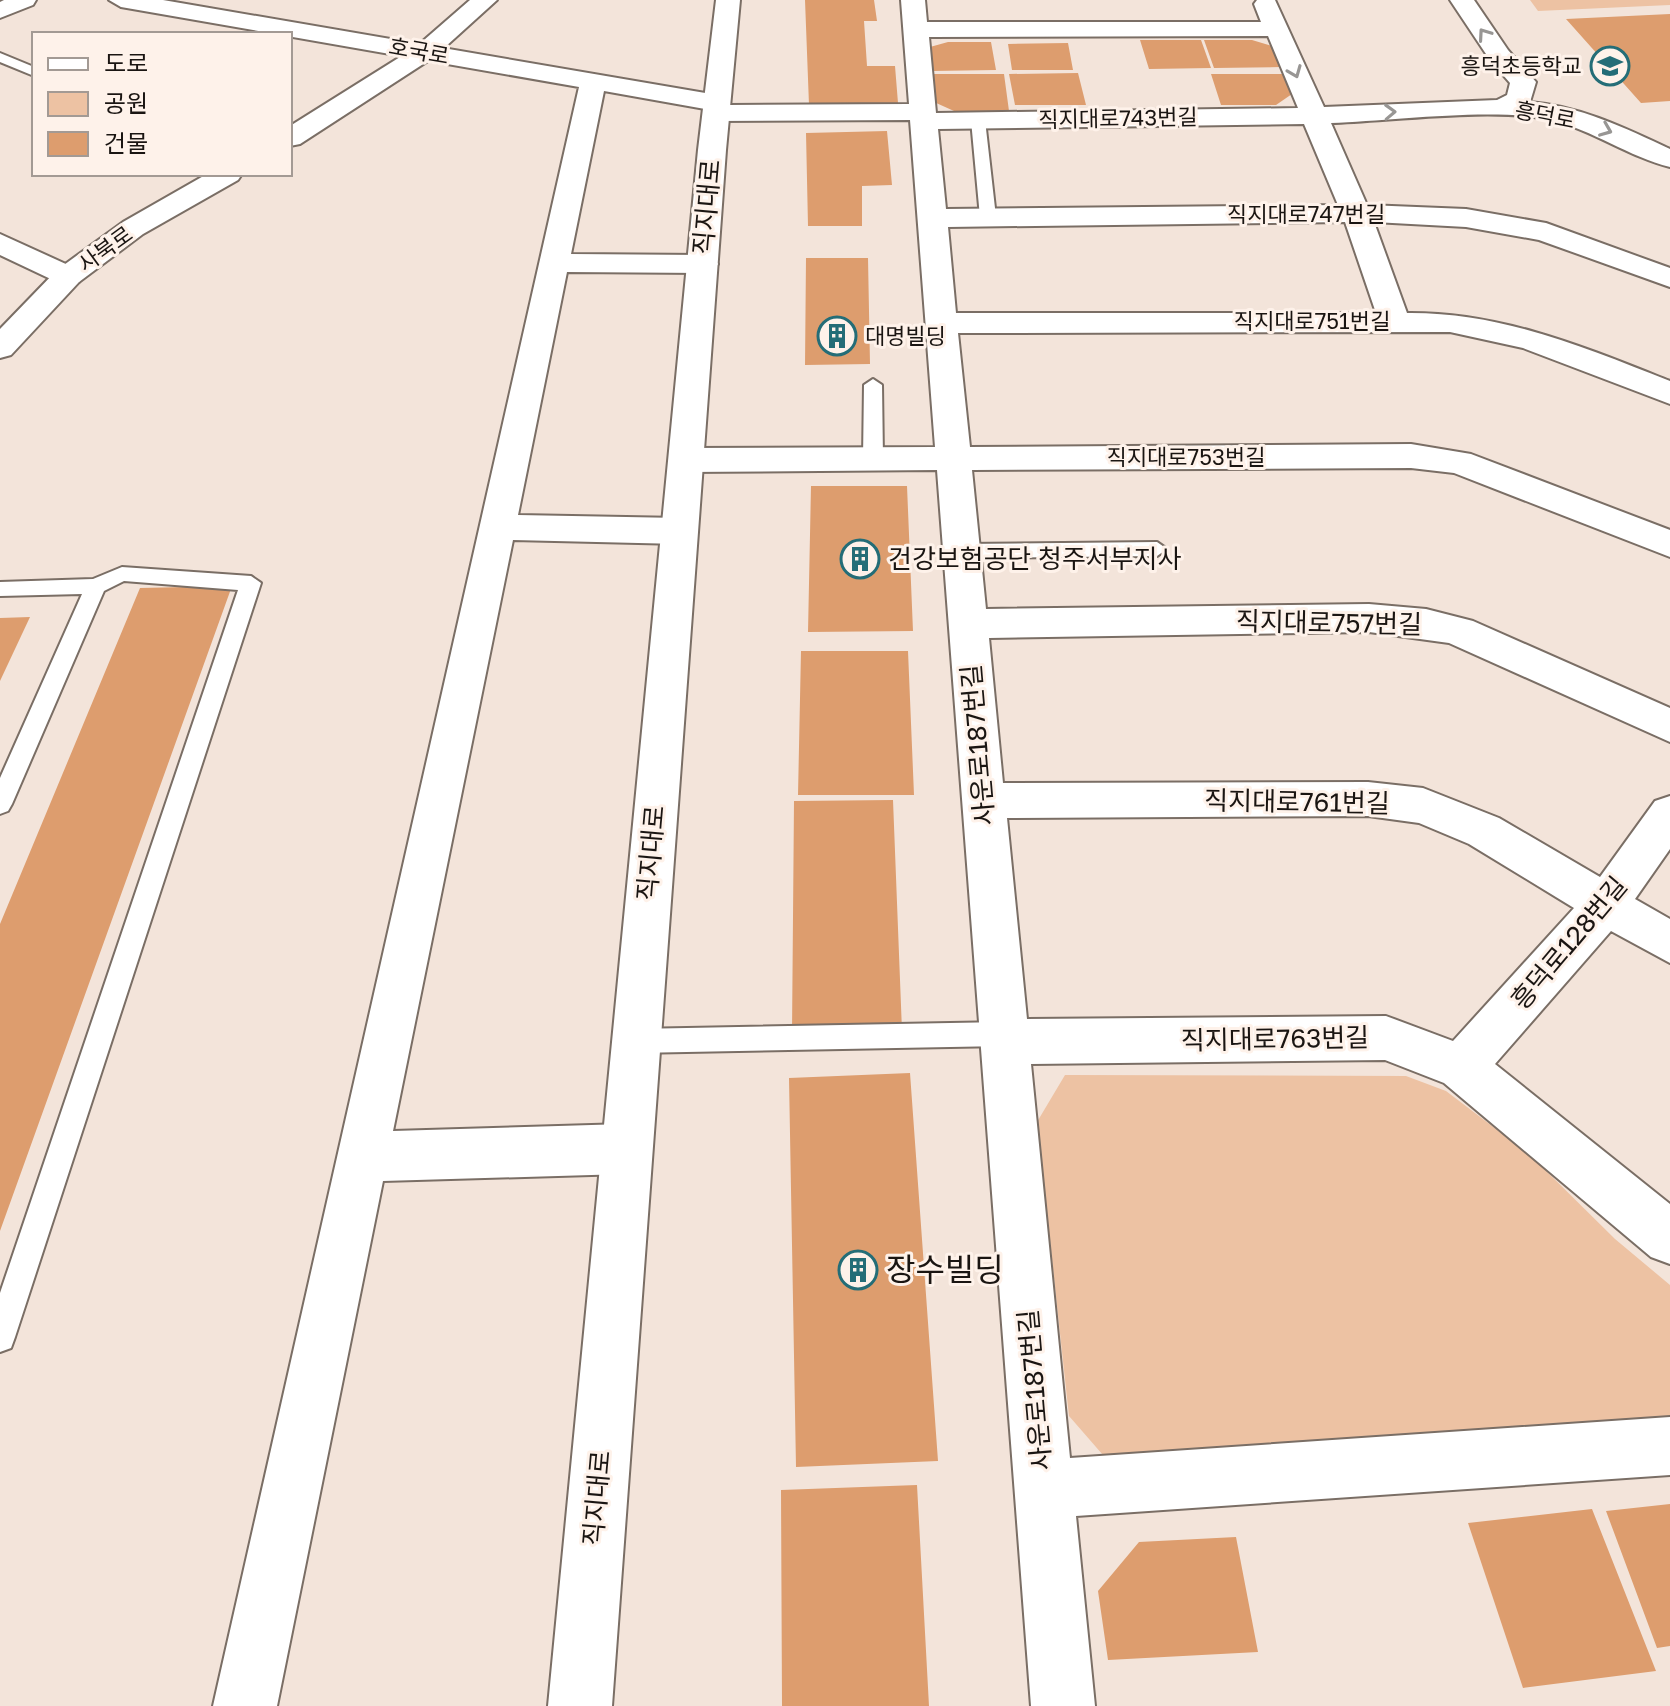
<svg xmlns="http://www.w3.org/2000/svg" width="1670" height="1706" font-family="'Golos Text','Noto Sans KR',sans-serif">
<style>
.green{fill:#edc2a3}
.building{fill:#dd9d6e}
.lines{fill:none;stroke-linecap:round;stroke-linejoin:round}
.service-casing{stroke:#7a6e65;stroke-width:4}
.minor-casing{stroke:#7a6e65;stroke-width:4}
.tertiary-casing{stroke:#7a6e65;stroke-width:4}
.service{fill:#fff;fill-rule:evenodd}
.minor{fill:#fff;fill-rule:evenodd}
.tertiary{fill:#fff;fill-rule:evenodd}
.oneway{stroke:#989694}
.labels{text-anchor:middle;stroke-width:6;stroke-linejoin:round;paint-order:stroke}
.far-street-label{font-size:22px;fill:#1a1512;stroke:#fef2ea}
.far-poi-label{font-size:22px;fill:#1a1512;stroke:#fef2ea;text-anchor:end}
.street-label{font-size:26px;fill:#1a1512;stroke:#fef2ea}
.poi-label{font-size:26px;fill:#1a1512;stroke:#fef2ea;text-anchor:start}
.near-poi-label{font-size:32px;fill:#1a1512;stroke:#fef2ea;text-anchor:start}
</style>
<rect width="100%" height="100%" fill="#f3e4da"/>
<path class="green" d="M1530,0H1670V5L1538,11Z
M1065,1075L1406,1076L1446,1091L1529,1154L1615,1239L1670,1285V1432L1116,1470L1069,1416L1037,1122Z"/>
<path class="building" d="M805,0H874L877,21H864L867,66H895L898,103L809,105Z
M1670,14V101L1641,103L1566,19Z
M1140,40H1201L1211,68L1149,69Z
M1204,40H1252L1272,46L1281,67L1214,68Z
M948,42H991L996,70L932,71L930,47Z
M1068,43L1073,70H1012L1008,44Z
M1078,73L1086,105H1015L1009,74Z
M932,74H1004L1009,111H954L934,102Z
M1211,74H1283L1292,94L1276,105H1221Z
M887,131L892,185L862,186V226H808L806,133Z
M806,258H868L870,364L805,365Z
M811,486H907L913,631L808,632Z
M232,586L0,1231V924L140,588Z
M30,617L0,681V618Z
M801,651H908L914,795H798Z
M893,800L902,1031L792,1033L794,801Z
M910,1073L938,1461L796,1467L789,1078Z
M917,1485L929,1706H782L781,1490Z
M1670,1504V1646L1657,1648L1606,1511Z
M1592,1509L1656,1671L1523,1688L1468,1523Z
M1236,1537L1258,1652L1108,1660L1098,1591L1139,1542Z"/>
<g class="lines">
<g class="service-casing">
<path id="service" d="M0,53L34,67V76L0,62Z
M978,116L985,120L996,217L988,222L980,217L971,120Z
M873,379L882,385L883,459L873,465L863,459L864,385Z
M1157,542L1167,549L1157,556L962,558L952,551L962,544Z
M122,567L251,576L261,583L15,1337L11,1348L0,1352V1293L238,590L124,581L104,591L12,804L8,811L0,814V778L82,594L0,596V582L93,579Z
M1004,1022L1013,1025L1017,1034L1013,1043L1004,1046L635,1053L626,1050L622,1041L626,1032L635,1029Z"/>
</g>
<g class="minor-casing">
<path id="minor" d="M4,0H36L33,5L0,18V2Z
M109,0H163L717,95L726,97L729,105L909,104L901,0H925L927,22H1261L1254,4L1257,0H1275L1324,107L1497,100L1507,95L1510,83L1490,60L1450,0H1474L1508,50L1536,82L1530,102C1580,106 1625,128 1670,149V167C1629,157 1593,130 1551,120C1495,107 1392,121 1331,123L1367,205L1466,209L1546,223L1670,268V287L1539,240L1466,227L1374,222L1407,313C1501,312 1584,347 1670,381V404L1523,348L1450,332L958,333L970,447L1411,444L1471,454L1670,530V557L1454,473L1411,468L972,470L986,609L1369,604L1426,609L1473,621L1670,708V742L1449,643L1369,632L989,638L1003,783L1368,782L1423,788L1499,818L1600,877L1655,801L1670,796V849L1635,899L1670,919V963L1611,931L1495,1064L1670,1204V1264L1651,1257L1444,1083L1385,1060L1031,1064L1070,1458L1670,1417V1475L1076,1516L1095,1706H1031L937,470L686,472L674,468L669,460L674,452L686,448L935,447L910,120L716,121L707,119L703,113L705,109L604,91L571,254L703,255L714,258L718,264L714,270L703,273L567,272L518,515L680,518L693,522L698,531L693,540L680,544L513,540L393,1131L625,1124L643,1132L650,1149L643,1166L625,1174L383,1181L277,1706H213L579,87L121,7ZM1268,36L1298,108L936,113L929,37ZM1304,124L1338,205L946,209L938,129ZM1345,222L1376,313H956L948,227ZM1368,816L1419,823L1469,844L1574,908L1453,1041L1386,1016L1027,1019L1007,818Z
M0,234L79,270L83,276L79,282H57L0,255Z"/>
</g>
<g class="tertiary-casing">
<path id="tertiary" d="M470,0H497L434,57L300,144L290,146V126L416,47Z
M716,0H740L726,150L612,1706H548L698,150Z
M207,174H242L238,180L143,234L79,282L11,355L0,358V329L57,270L123,222Z"/>
</g>
<use href="#service" class="service"/>
<use href="#minor" class="minor"/>
<use href="#tertiary" class="tertiary"/>
</g>
<defs><path id="oneway-chevron" d="M-2-3.5L2.5 0L-2 3.5" fill="none" stroke-width="1.6" stroke-linecap="round" stroke-linejoin="round" transform="scale(2)"/></defs>
<g class="oneway">
<use href="#oneway-chevron" transform="translate(1484 34) rotate(-125)"/>
<use href="#oneway-chevron" transform="translate(1295 72) rotate(68)"/>
<use href="#oneway-chevron" transform="translate(1390 112) rotate(-2)"/>
<use href="#oneway-chevron" transform="translate(1606 130) rotate(22)"/>
</g>
<defs>
<g id="school-ring" transform="scale(2)"><circle r="9.5" fill="#fef2ea" stroke="#246d77" stroke-width="1.5"/><path d="M0-5L7-2L0 1L-7-2ZM-4 1L0 2.5L4 1V4Q0 6-4 4Z" fill="#246d77"/></g>
<g id="building-ring" transform="scale(2)"><circle r="9.5" fill="#fef2ea" stroke="#246d77" stroke-width="1.5"/><path d="M-4-6H4V6H1V3H-1V6H-4ZM-2.5-4.3h1.7v1.8h-1.7ZM.8-4.3h1.7v1.8H.8ZM-2.5-1h1.7V.8h-1.7ZM.8-1h1.7V.8H.8Z" fill="#246d77"/></g>
</defs>
<g fill-rule="evenodd">
<use href="#school-ring" x="1610" y="66"/>
<use href="#building-ring" x="837" y="336"/>
<use href="#building-ring" x="860" y="559"/>
<use href="#building-ring" x="858" y="1270"/>
</g>
<g class="labels">
<g class="far-street-label">
<text transform="translate(419 51) rotate(10)" y="8">호국로</text>
<text transform="translate(1545 115) rotate(11)" y="8">흥덕로</text>
<text transform="translate(1118 118) rotate(-1)" y="8">직지대로743번길</text>
<text x="1306" y="222">직지대로747번길</text>
<text transform="translate(105 249) rotate(-36)" y="8">사북로</text>
<text x="1312" y="329">직지대로751번길</text>
<text x="1186" y="465">직지대로753번길</text>
</g>
<g class="far-poi-label">
<text x="1582" y="74">흥덕초등학교</text>
<text x="865" y="344" text-anchor="start">대명빌딩</text>
</g>
<g class="street-label">
<text transform="translate(707 207) rotate(-85)" y="9">직지대로</text>
<text transform="translate(1329 623) rotate(1)" y="9">직지대로757번길</text>
<text transform="translate(978 745) rotate(-95)" y="9">사운로187번길</text>
<text transform="translate(1297 802) rotate(1)" y="9">직지대로761번길</text>
<text transform="translate(651 853) rotate(-85)" y="9">직지대로</text>
<text transform="translate(1569 943) rotate(-50)" y="9">흥덕로128번길</text>
<text transform="translate(1275 1039) rotate(-1)" y="9">직지대로763번길</text>
<text transform="translate(1035 1390) rotate(-95)" y="9">사운로187번길</text>
<text transform="translate(597 1498) rotate(-85)" y="9">직지대로</text>
</g>
<g class="poi-label">
<text x="888" y="568">건강보험공단 청주서부지사</text>
</g>
<g class="near-poi-label">
<text x="886" y="1281">장수빌딩</text>
</g>
</g>
<rect x="32" y="32" width="260" height="144" fill="#fef2ea" stroke="#a39a94" stroke-width="2"/>
<rect x="48" y="58" width="40" height="12" fill="#ffffff" stroke="#a39a94" stroke-width="2"/>
<text x="104" y="72" font-size="24" fill="#1a1512">도로</text>
<rect x="48" y="92" width="40" height="24" fill="#edc2a3" stroke="#a39a94" stroke-width="2"/>
<text x="104" y="112" font-size="24" fill="#1a1512">공원</text>
<rect x="48" y="132" width="40" height="24" fill="#dd9d6e" stroke="#a39a94" stroke-width="2"/>
<text x="104" y="152" font-size="24" fill="#1a1512">건물</text>
</svg>
